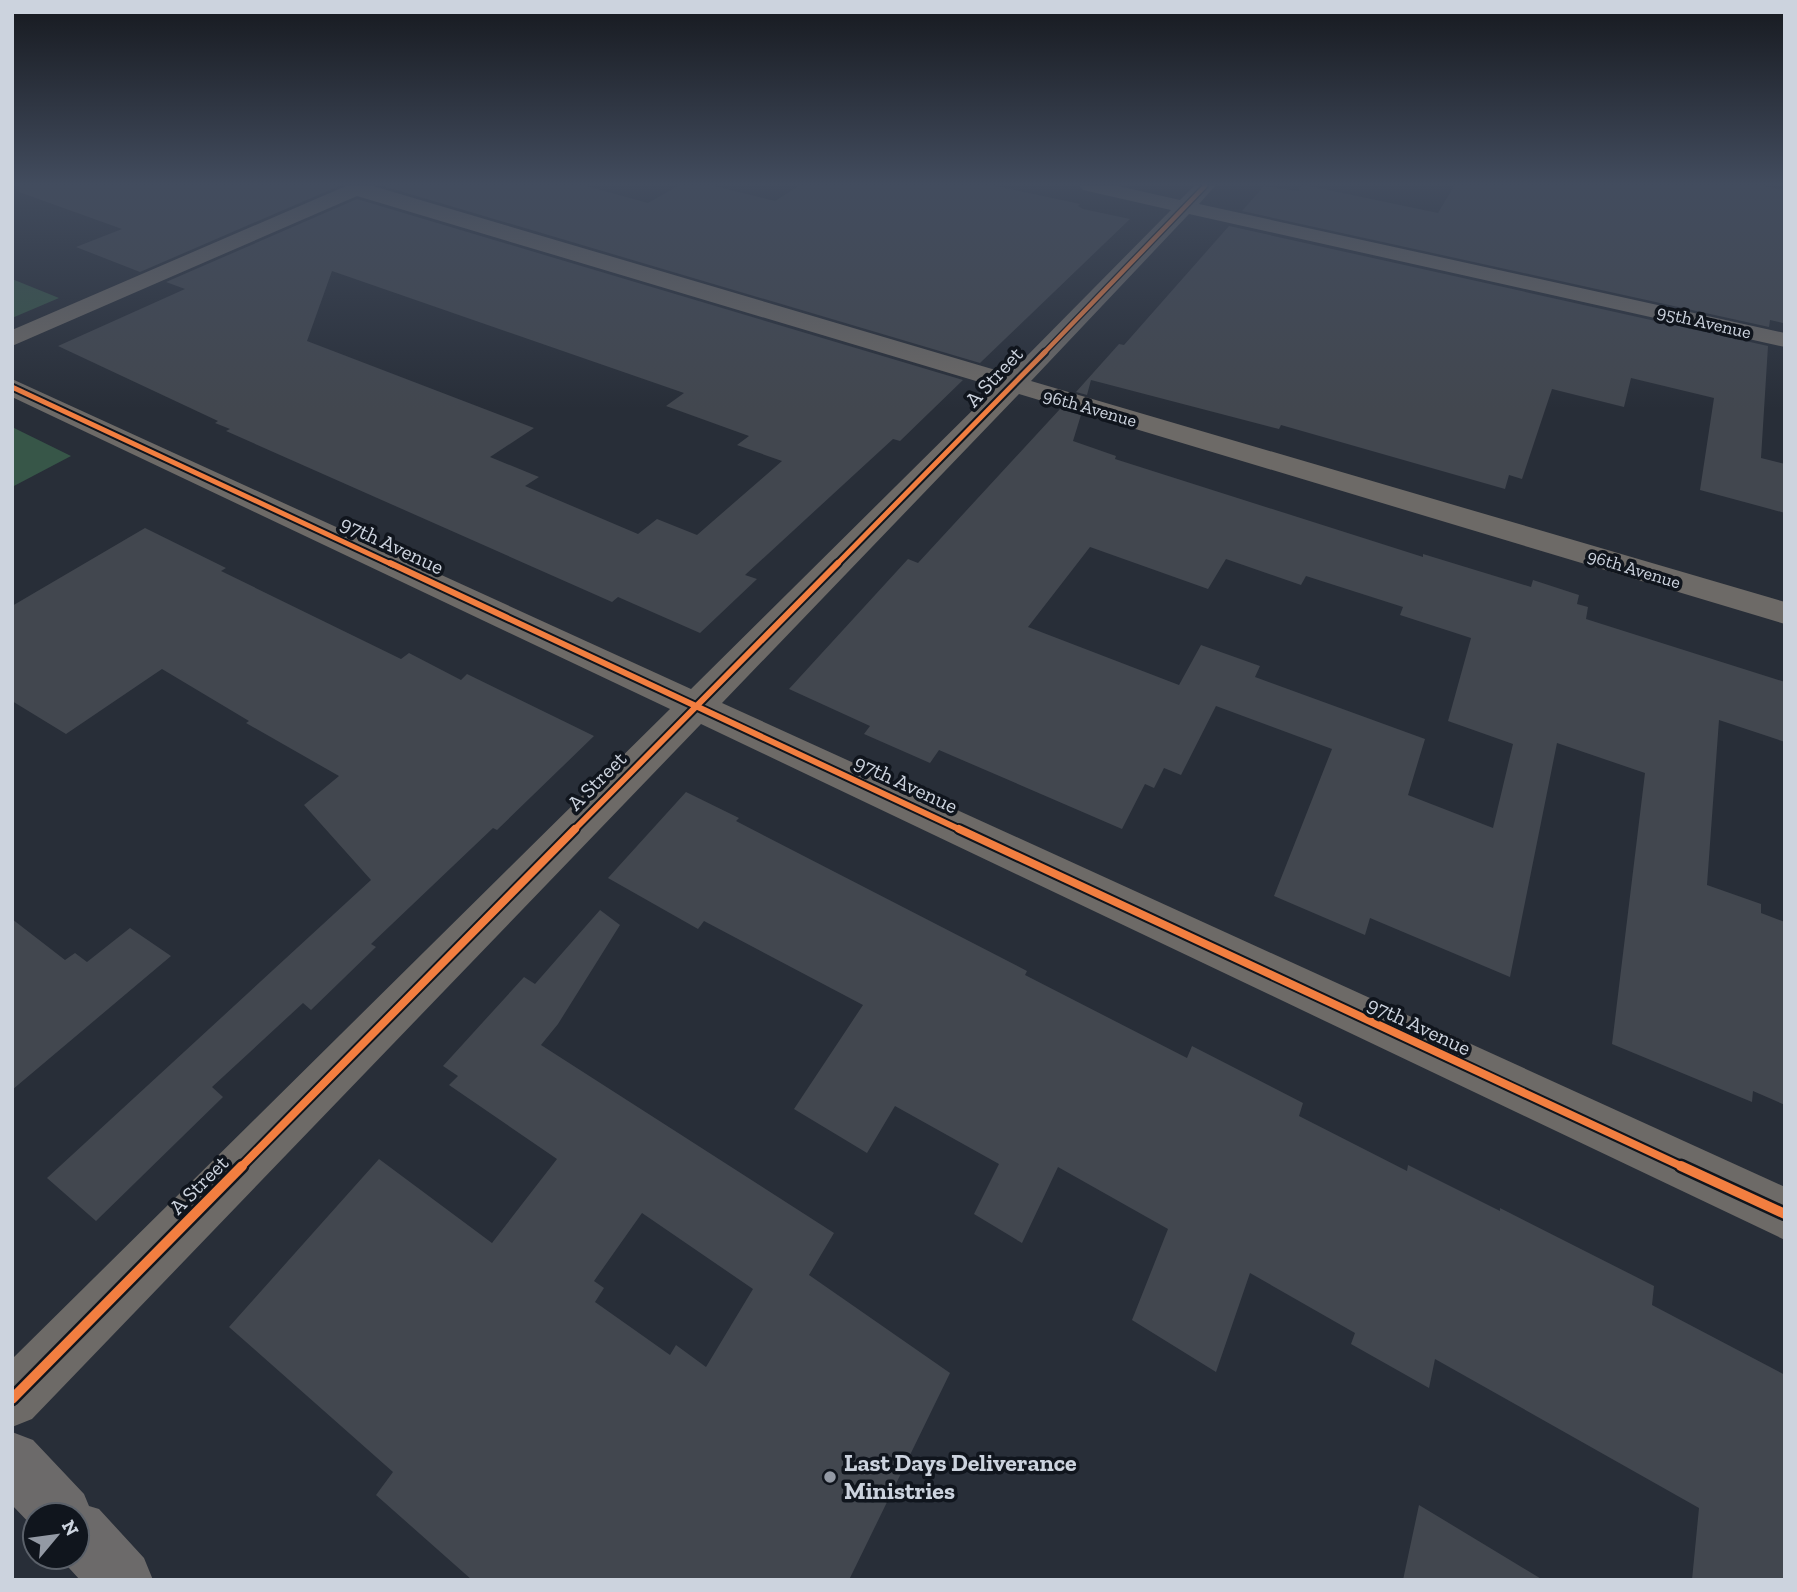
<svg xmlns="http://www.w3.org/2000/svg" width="1797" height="1592" font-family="'Zilla Slab',serif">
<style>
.green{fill:#375648}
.building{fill:#42474f;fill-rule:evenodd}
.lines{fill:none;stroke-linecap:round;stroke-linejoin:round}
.minor{fill:#6d6a67;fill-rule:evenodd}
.primary{fill:#6c6a6a;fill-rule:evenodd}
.cycleway-far4-casing{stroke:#10151d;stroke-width:7}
.cycleway-far3-casing{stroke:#10151d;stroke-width:9}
.cycleway-far2-casing{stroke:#10151d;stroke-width:10}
.cycleway-far1-casing{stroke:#10151d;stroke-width:12}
.cycleway-casing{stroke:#10151d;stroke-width:15}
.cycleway-far4{stroke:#f27e40;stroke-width:4.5}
.cycleway-far3{stroke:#f27e40;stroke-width:5}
.cycleway-far2{stroke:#f27e40;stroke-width:6}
.cycleway-far1{stroke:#f27e40;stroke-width:8}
.cycleway{stroke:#f27e40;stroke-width:10}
.poi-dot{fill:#9399a4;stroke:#10151d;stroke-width:2.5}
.labels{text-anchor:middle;stroke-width:7;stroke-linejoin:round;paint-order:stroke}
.far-street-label{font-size:18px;fill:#ccd3de;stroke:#10151d}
.street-label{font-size:21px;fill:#ccd3de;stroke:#10151d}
.near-poi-label{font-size:24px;font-weight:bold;fill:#ccd3de;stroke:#10151d;text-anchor:start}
</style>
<rect width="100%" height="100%" fill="#282e38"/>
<path class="green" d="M12,279L59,298L12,318Z
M12,427L71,456L12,487Z"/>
<path class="building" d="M20,186H339L140,272L76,247L122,229L19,192Z
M383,186H586L648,203L678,186H714L775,201L799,186H996L1080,204L1078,206L1083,209L1130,219L980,363Z
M1264,186L1298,191L1301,186H1309L1438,213L1454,186H1763L1785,190L1783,323L1770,320L1769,327L1242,211Z
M357,199L963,380L900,441L893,439L745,575L757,579L700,633L618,597L612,602L226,431L230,429L215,423L218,421L58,346L185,289L166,282ZM332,271L684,393L666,406L749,436L737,445L782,461L697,535L657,519L638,534L525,486L539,477L490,457L534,428L307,341Z
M1229,226L1768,346L1761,458L1785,464V513L1700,490L1714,398L1631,378L1624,407L1552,389L1522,479L1509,475L1505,489L1281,425L1279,429L1091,380L1087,395L1076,392L1119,344L1124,345Z
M1060,409L1081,415L1073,441L1116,456L1115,459L1423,557V554L1531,587L1533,580L1579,595L1577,604L1588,607L1586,619L1785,682V742L1719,720L1707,885L1761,904V913L1785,922V1105L1753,1091L1752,1102L1612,1044L1645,773L1557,743L1510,977L1370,918L1365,935L1274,896L1332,749L1216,706L1181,775L1164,768L1154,788L1145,784L1122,829L939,750L930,763L864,734L870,726L789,689L908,559L918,563ZM1090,547L1208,589L1226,559L1301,585L1306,576L1403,607L1400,615L1471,638L1448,721L1513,744L1493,828L1408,795L1425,739L1255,677L1260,666L1201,645L1179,685L1028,627Z
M145,528L226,568L221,571L401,659L409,653L461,680L467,674L594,736L497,830L493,828L371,944L376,947L311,1010L303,1003L212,1087L223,1097L96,1221L47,1178L371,880L304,805L339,776L246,723L249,721L162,669L66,734L12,701V606Z
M686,792L739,818L736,821L1027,971L1025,975L1187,1058L1192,1046L1303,1103L1299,1116L1407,1171L1408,1165L1500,1211V1208L1654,1286L1652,1305L1785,1375V1580H1692L1699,1508L1435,1359L1429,1388L1351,1344L1355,1333L1250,1273L1216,1372L1132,1320L1168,1229L1058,1167L1022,1243L974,1214L999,1164L895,1106L867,1153L794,1109L863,1005L704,921L698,929L608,878Z
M600,910L620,925L558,1024L541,1045L834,1233L809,1275L950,1373L849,1580H472L376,1495L393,1472L229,1327L379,1159L492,1243L557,1159L449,1085L458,1076L443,1066L524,977L535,984ZM642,1213L753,1289L706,1367L676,1345L670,1355L595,1302L604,1288L594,1281Z
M12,919L65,960L75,953L87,962L130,928L171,956L12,1090Z
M1419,1505L1543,1580H1403Z"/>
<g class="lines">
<path class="minor" d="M346,186H373L1009,374L1171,210L1083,190L1080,186H1118L1180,200L1194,186H1215L1199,204L1785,333V347L1189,214L1031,381L1785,602V624L1019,394L722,703L1785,1187V1240L701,724L32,1419L12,1427V1359L670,709L12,397V379L691,689L996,387L357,196L12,346V330Z"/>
<path class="primary" d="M12,1432L33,1440L84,1494L89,1506L99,1509L144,1558L153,1580H80L59,1557H77V1515H35V1529L12,1505Z"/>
<g class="cycleway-far4-casing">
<path id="cycleway-far4" d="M1043,354L1205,186"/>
</g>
<g class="cycleway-far3-casing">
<path id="cycleway-far3" d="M12,387L393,565
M836,565L1045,352"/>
</g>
<g class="cycleway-far2-casing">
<path id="cycleway-far2" d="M390,563L963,831
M573,831L838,563"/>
</g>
<g class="cycleway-far1-casing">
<path id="cycleway-far1" d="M959,829L1685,1168
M240,1168L575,829"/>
</g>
<g class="cycleway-casing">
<path id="cycleway" d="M1681,1166L1785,1214
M12,1399L242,1166"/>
</g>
<use href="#cycleway-far4" class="cycleway-far4"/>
<use href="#cycleway-far3" class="cycleway-far3"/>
<use href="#cycleway-far2" class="cycleway-far2"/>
<use href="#cycleway-far1" class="cycleway-far1"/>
<use href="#cycleway" class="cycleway"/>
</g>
<linearGradient id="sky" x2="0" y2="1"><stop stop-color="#16191f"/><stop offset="0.45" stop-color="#424c5e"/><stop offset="1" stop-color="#424c5e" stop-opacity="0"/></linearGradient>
<rect width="1797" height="409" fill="url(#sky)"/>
<circle class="poi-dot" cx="830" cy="1477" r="7"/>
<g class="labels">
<g class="far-street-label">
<text transform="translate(1704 322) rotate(13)" y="6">95th Avenue</text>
<text transform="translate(1090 408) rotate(16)" y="6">96th Avenue</text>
<text transform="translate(1634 569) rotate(17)" y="6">96th Avenue</text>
</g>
<g class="street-label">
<text transform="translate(994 377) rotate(-47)" y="7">A Street</text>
<text transform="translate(392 545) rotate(25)" y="7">97th Avenue</text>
<text transform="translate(597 781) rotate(-45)" y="7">A Street</text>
<text transform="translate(906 784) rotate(25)" y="7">97th Avenue</text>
<text transform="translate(1419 1026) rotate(25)" y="7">97th Avenue</text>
<text transform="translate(199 1185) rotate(-45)" y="7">A Street</text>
</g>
<g class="near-poi-label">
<text x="844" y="1471">Last Days Deliverance<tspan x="844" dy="28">Ministries</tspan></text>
</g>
</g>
<rect width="1797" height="1592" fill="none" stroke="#ccd3de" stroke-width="28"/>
<g transform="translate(56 1536) rotate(61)"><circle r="33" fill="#10151d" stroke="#5b616a" stroke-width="2"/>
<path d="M0-5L12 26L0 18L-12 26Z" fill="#9399a4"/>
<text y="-10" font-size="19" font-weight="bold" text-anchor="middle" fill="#ccd3de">N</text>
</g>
</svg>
